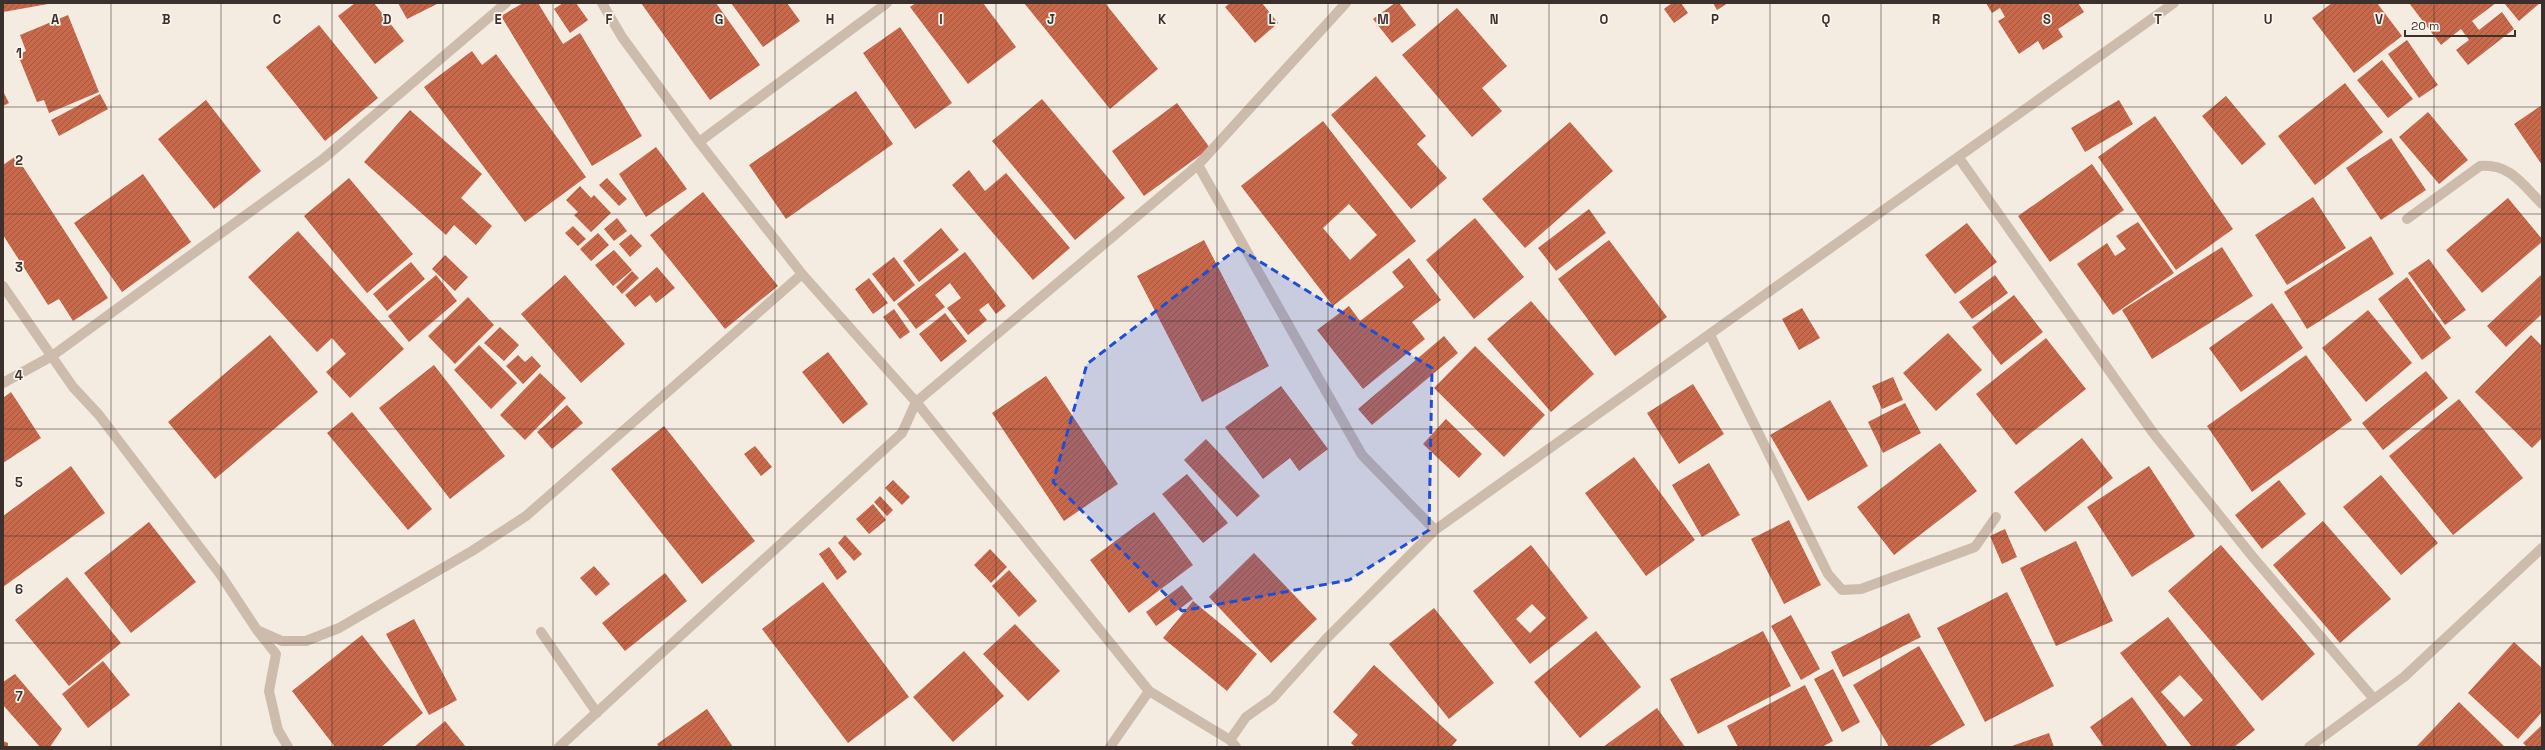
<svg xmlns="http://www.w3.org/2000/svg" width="2545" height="750" font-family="'Space Grotesk',sans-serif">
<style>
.building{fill:url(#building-hatch);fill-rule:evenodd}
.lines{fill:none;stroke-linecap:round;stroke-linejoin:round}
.street{stroke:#cdbbac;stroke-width:10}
.marked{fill:#1d4ed8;fill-opacity:0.2;stroke:#1d4ed8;stroke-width:3;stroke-dasharray:8 5;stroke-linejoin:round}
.grid{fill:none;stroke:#3b302b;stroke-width:1;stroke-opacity:0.55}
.grid-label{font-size:13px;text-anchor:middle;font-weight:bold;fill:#3b302b;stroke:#fbf5ee;stroke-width:3.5;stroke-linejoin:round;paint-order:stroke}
</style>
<defs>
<pattern id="building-hatch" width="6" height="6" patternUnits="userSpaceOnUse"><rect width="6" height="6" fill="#c8694b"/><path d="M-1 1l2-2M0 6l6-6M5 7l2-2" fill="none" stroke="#a4573f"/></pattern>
</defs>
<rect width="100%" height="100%" fill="#f4ebe1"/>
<path class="building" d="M3,3H48V4L3,12Z
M355,3H374L404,41L375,64L338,16Z
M398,3H439L407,19Z
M523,3H538L563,44L580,33L642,136L592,166L501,16Z
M563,3H576L588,20L570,33L554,9Z
M641,3H716L760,65L710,100Z
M731,3H787L800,21L763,47Z
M916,3H983L1016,47L968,84L910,7Z
M1024,3H1105L1158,69L1110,109Z
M1230,3H1262L1278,23L1255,43L1225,7Z
M1395,3H1399L1416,25L1392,43L1373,19Z
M1672,3H1681L1688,13L1674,23L1664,9Z
M1713,3H1728L1717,10Z
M1986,3H2078L2084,12L2058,29L2063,37L2043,50L2038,41L2019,54L1998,21L2005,17L2000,8L1992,13Z
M2332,3H2377L2402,36L2354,73L2312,18Z
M2409,3H2496L2472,21L2479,30L2502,12L2514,29L2468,65L2456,50L2469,40L2461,29L2441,45Z
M2504,3H2540L2519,21Z
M1457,8L1507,66L1482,88L1502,111L1472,137L1402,55Z
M68,15L99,92L49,113L44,100L37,102L18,55L26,51L20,35Z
M319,25L378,98L325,141L266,67Z
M900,27L952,103L915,129L863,53Z
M2407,40L2438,85L2419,98L2388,54Z
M472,51L482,65L496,54L586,177L525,222L424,87Z
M2382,60L2413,99L2388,118L2357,80Z
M1376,76L1426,136L1417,144L1447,178L1411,209L1331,115Z
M2345,83L2383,132L2315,185L2278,136Z
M3,91L9,103L3,106Z
M856,91L893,144L786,219L749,165Z
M100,94L108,109L59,136L51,120Z
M2226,96L2266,144L2242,165L2202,116Z
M1042,99L1125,198L1075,240L992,141Z
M206,100L261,171L214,209L158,139Z
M2119,100L2133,124L2085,152L2071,128Z
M1177,103L1210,148L1144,196L1112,151Z
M2542,105V165L2514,124Z
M410,110L482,174L461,198L492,226L476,245L454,225L446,235L364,162Z
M2428,112L2468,160L2439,184L2399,137Z
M2155,116L2233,229L2176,270L2098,157Z
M1323,121L1416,241L1333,306L1241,186ZM1349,204L1377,235L1350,260L1323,228Z
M1570,122L1613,171L1525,248L1482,199Z
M2391,138L2426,190L2381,220L2346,168Z
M656,147L687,189L646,217L619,174Z
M16,156L108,298L73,321L59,299L48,305L3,235V165Z
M2092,164L2124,210L2050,262L2018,216Z
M969,170L985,191L1006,173L1070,248L1033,280L952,185Z
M143,174L191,242L122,292L74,223Z
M349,178L413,254L367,293L304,216Z
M607,178L627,199L619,206L599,185Z
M580,186L591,198L594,195L611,213L591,232L574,215L578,212L566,200Z
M703,192L778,286L725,329L650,235Z
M2313,197L2346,248L2287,285L2255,235Z
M2508,198L2542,239V242L2482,293L2446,250Z
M1589,209L1606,233L1556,271L1538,248Z
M617,218L627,231L614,241L604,229Z
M1475,218L1524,277L1474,319L1426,260Z
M2138,222L2174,273L2113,315L2077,264L2107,243L2115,256L2126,249L2116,236Z
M1967,223L1997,262L1955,294L1925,255Z
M573,226L586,239L578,246L565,233Z
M941,228L959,250L919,282L903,261Z
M298,231L404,349L350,398L326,372L346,354L332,338L317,352L248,277Z
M598,233L609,245L591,261L580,249Z
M631,234L642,246L630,257L619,244Z
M2371,236L2394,274L2307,329L2284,292Z
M1204,240L1269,366L1202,402L1137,276Z
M1609,240L1667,317L1615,356L1558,279Z
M2222,247L2253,296L2152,359L2122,310Z
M614,250L632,270L613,286L595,265Z
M965,252L1006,306L996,314L988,303L979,310L987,320L968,335L947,308L961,298L950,283L935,295L945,307L916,329L897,304Z
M445,255L468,277L455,291L432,269Z
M894,257L915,285L894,302L872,274Z
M1409,258L1441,300L1412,322L1425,339L1363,389L1317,330L1349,306L1360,321L1404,287L1392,272Z
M2429,259L2466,310L2445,325L2408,273Z
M411,262L425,279L387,311L373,294Z
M657,267L675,288L656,303L650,295L635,307L625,295Z
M632,271L639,278L622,294L616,287Z
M2542,274V314L2506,347L2487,326Z
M436,275L457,301L409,342L388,316Z
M565,275L625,344L581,383L521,314Z
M1995,275L2008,293L1972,319L1959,302Z
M2407,277L2451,338L2422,360L2378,299Z
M869,278L888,303L873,314L855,289Z
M2014,295L2043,332L2001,365L1972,327Z
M468,297L494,325L455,364L428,336Z
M1531,301L1594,374L1551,412L1487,339Z
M2272,303L2303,348L2241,392L2209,348Z
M1802,308L1820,338L1799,350L1782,319Z
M894,309L910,332L900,339L883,317Z
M2368,310L2412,363L2366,402L2322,348Z
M945,313L967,341L941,362L919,334Z
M500,327L519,345L504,361L484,343Z
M1948,333L1982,370L1936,411L1903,373Z
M270,335L318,392L215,479L168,422Z
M2531,335L2542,346V438L2532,448L2475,392Z
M1444,336L1458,353L1372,425L1358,409Z
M2046,338L2086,389L2016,445L1976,394Z
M479,345L517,383L491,409L454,370Z
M1475,346L1545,415L1504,457L1434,388Z
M828,352L868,404L843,424L802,372Z
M518,355L525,362L532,356L541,366L523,384L506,366Z
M2306,355L2352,420L2252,492L2207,426Z
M434,365L505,456L450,499L379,408Z
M2426,371L2448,398L2383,450L2362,423Z
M540,373L566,398L525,440L500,415Z
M1046,376L1118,484L1064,521L992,413Z
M1893,377L1903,400L1882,409L1872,386Z
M1693,384L1724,434L1679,464L1647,413Z
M1281,386L1328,449L1299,471L1290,458L1263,479L1225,427Z
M11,392L41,438L3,463V398Z
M2459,399L2523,478L2453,535L2389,456Z
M1830,400L1868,466L1808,501L1770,435Z
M1905,403L1921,433L1883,453L1868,422Z
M567,405L583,423L552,449L537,432Z
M352,412L432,509L408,530L327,433Z
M1446,419L1482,454L1459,478L1423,444Z
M664,426L755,541L702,584L611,469Z
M2082,438L2113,478L2045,532L2014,492Z
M1206,439L1260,496L1237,517L1184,460Z
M1940,443L1977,491L1894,555L1857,507Z
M755,446L772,467L761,476L744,454Z
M1634,457L1695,540L1646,576L1585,493Z
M1709,463L1740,515L1702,537L1672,485Z
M71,466L105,513L3,587V516Z
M2149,466L2195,536L2132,577L2087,507Z
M1187,474L1228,523L1203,543L1162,494Z
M2381,475L2438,543L2401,575L2343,507Z
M893,480L910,497L902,505L885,488Z
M2279,480L2306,514L2262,549L2235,515Z
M880,496L893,510L887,516L874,502Z
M873,504L886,520L869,534L856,519Z
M1154,512L1193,565L1129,613L1090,560Z
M1789,520L1821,585L1784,604L1751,539Z
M2323,521L2391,599L2340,643L2273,565Z
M149,522L196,582L131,633L84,573Z
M2005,529L2017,557L2002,564L1990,536Z
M845,535L862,554L854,561L838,543Z
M2076,541L2113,621L2056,646L2020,568Z
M1531,545L1588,618L1530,664L1473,591ZM1532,604L1546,618L1530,633L1516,619Z
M2221,545L2315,654L2262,701L2168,591Z
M829,547L847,572L837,580L819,554Z
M990,549L1007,567L991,583L974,565Z
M1254,553L1317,619L1271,663L1209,597Z
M594,566L610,584L596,596L580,578Z
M1009,570L1037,601L1019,617L992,586Z
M665,573L687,601L625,651L602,623Z
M67,577L121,643L69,686L15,620Z
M823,582L909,697L848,743L762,629Z
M1182,585L1193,599L1156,626L1146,612Z
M2007,592L2054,686L1985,722L1937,628Z
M1193,601L1257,654L1227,691L1163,638Z
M1434,608L1494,683L1449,719L1389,644Z
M1909,613L1921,637L1843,677L1831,652Z
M1791,615L1820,669L1801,680L1771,626Z
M2168,617L2255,730L2234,747H2192L2120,653ZM2180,675L2203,700L2184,717L2161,692Z
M414,619L457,700L429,715L386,634Z
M1015,624L1060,671L1028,701L983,654Z
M1596,631L1641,687L1580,738L1534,682Z
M1763,631L1791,686L1698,734L1670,679Z
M362,635L423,713L381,747H335L292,691Z
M2514,642L2542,668V712L2518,739L2468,693Z
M1919,646L1965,725L1928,747H1889L1853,685Z
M964,651L1004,696L953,742L913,697Z
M103,661L130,695L88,728L62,694Z
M1374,665L1457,740L1451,747H1355L1351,743L1358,735L1333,712Z
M1833,669L1860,722L1842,732L1814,679Z
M15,674L62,729L50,747H40L3,705V682Z
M1805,685L1833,741L1822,747H1738L1727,726Z
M2132,697L2168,747H2104L2090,727Z
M2459,702L2505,747H2416Z
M1657,708L1685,747H1603Z
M707,709L733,747H659L657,744Z
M445,721L466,747H414Z
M2542,725V747H2527L2523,743Z
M2049,733L2054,747H2009Z
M3,741L8,743V747H3Z"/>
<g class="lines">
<path class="street" d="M602,3L622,37L699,142L802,274L916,402L1149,691L1230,740L1236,747
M699,142L887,3
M1959,158L2154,434L2252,556L2374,699
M1198,165L1362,455L1435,530
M2407,219L2480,166C2510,163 2523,185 2542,204
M3,286L73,387L99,415L220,574L257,630L276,654L269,691L278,730L288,747
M1710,335L1828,574L1842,590L1861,589L1975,547L1996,517
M3,383L52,356L323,159L506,3
M257,630L282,641H306L339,628L472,551L526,516L802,274
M541,632L597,713
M1230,740L1246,717L1273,698L1326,639L1435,530L2174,3
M559,747L902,433L916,402L1198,165L1346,3
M1110,747L1149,691
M2309,747L2404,677L2542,548"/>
</g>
<path class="marked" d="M1238,248L1432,368L1429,530L1349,580L1182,611L1053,482L1087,364Z"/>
<path class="grid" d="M111,3V747M221,3V747M332,3V747M443,3V747M553,3V747M664,3V747M775,3V747M885,3V747M996,3V747M1107,3V747M1217,3V747M1328,3V747M1438,3V747M1549,3V747M1660,3V747M1770,3V747M1881,3V747M1992,3V747M2102,3V747M2213,3V747M2324,3V747M2434,3V747M3,107H2542M3,214H2542M3,321H2542M3,429H2542M3,536H2542M3,643H2542"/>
<g class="grid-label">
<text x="55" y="24">A</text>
<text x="166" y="24">B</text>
<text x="277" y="24">C</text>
<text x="387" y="24">D</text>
<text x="498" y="24">E</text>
<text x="609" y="24">F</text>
<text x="719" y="24">G</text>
<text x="830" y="24">H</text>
<text x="941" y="24">I</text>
<text x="1051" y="24">J</text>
<text x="1162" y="24">K</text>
<text x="1272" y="24">L</text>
<text x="1383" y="24">M</text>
<text x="1494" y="24">N</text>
<text x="1604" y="24">O</text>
<text x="1715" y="24">P</text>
<text x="1826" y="24">Q</text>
<text x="1936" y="24">R</text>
<text x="2047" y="24">S</text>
<text x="2158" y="24">T</text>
<text x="2268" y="24">U</text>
<text x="2379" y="24">V</text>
<text x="19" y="58">1</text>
<text x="19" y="165">2</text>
<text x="19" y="272">3</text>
<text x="19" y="380">4</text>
<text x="19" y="487">5</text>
<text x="19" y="594">6</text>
<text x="19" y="701">7</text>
</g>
<rect width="2545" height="750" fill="none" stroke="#3b302b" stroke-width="8"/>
<path d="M2405 30v6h110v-6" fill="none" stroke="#3b302b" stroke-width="2"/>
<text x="2411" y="30" font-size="12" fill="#3b302b" stroke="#fbf5ee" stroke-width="3" paint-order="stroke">20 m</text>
</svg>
